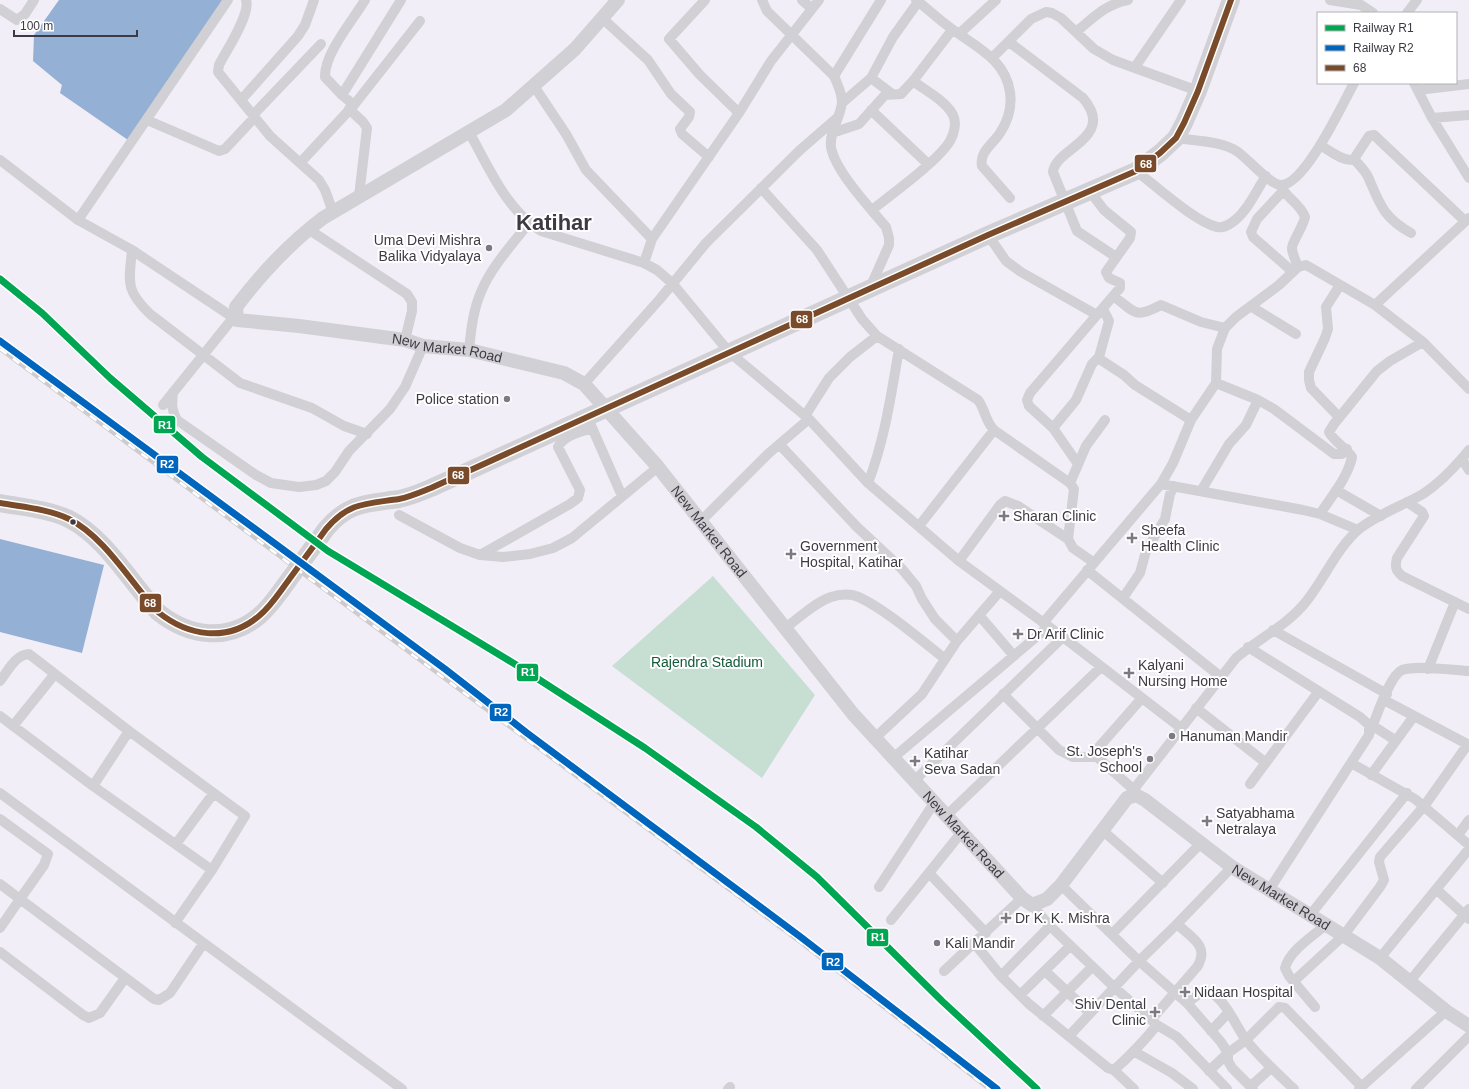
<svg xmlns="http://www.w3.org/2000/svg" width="1469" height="1089" font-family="Arial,sans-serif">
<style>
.green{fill:#c7ded3}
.water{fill:#94b0d4}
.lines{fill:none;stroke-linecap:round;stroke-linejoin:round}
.street{stroke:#d1d0d4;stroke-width:10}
.secondary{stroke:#d1d0d4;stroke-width:14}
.highway{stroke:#d1d0d4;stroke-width:18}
.rail-casing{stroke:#cdcbce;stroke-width:4}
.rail{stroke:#fff;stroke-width:2.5;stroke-dasharray:8;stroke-linecap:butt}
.bus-1-casing{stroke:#fff;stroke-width:9}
.bus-1{stroke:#7a4b2a;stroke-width:6}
.rail-1-casing{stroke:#fff;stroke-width:10}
.rail-2-casing{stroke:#fff;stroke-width:10}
.rail-1{stroke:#00a651;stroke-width:7}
.rail-2{stroke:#0065bd;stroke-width:7}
.poi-dot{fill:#7d7983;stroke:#fff;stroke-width:1.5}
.bus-dot{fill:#3e3a44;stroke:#fff;stroke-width:1.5}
.labels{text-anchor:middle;stroke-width:4;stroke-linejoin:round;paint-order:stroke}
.poi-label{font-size:14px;fill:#3e3a44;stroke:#fff;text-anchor:start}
.street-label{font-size:14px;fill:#3e3a44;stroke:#fff}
.park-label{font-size:14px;fill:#105a37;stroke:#fff}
.town-label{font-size:22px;font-weight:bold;fill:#3e3a44;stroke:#fff}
.line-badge{stroke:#fff;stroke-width:1.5}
.badge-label{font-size:11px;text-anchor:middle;font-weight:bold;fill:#fff}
</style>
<rect width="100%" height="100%" fill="#f2eef8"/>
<path class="green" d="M713,576L815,695L762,778L612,666Z"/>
<path class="water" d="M59,0H224L128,140L60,93L62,85L33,61L34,35Z
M0,539L104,565L82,653L0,632Z"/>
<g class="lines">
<path class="street" d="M246,0C251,14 226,51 219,65L218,72L270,136L319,180L325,190L333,212
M705,0L669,39L700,75L739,113
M762,0L767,11L834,76C838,85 842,93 842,102C841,117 829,131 831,147C835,171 870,208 886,227L889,238V245L870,288
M802,0L812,9
M916,0C928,9 939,20 952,29C976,47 1005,59 1010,92C1012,106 1008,121 1000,133C993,144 979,152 982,166L1010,198
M1330,0L1361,5L1373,13
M0,9L17,20L25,14L34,0
M1407,13L1417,0
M602,18L648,60L671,94L690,112L689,117L680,129L682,134L709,157
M1076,32C1093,18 1106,4 1128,0
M959,34L996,0
M1009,42L1083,98C1117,138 1055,148 1053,172L1077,231L1116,257
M992,58L1031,19L1046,12L1052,13L1061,18L1094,49L1113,60L1198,91
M1135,67L1181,0
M834,76L881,0
M871,78L891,93
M1414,83L1432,118L1469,178
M534,86L566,134L586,170L652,239
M1418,90L1469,84
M342,95L325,77C324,54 353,20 365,0
M241,100L298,36L305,25L314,0
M842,103L871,78L893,37L918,2
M354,105L342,95L401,0
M349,109L363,122L367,128L359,196
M871,110L928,164
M253,115L321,44
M1432,118L1469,115
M147,120L219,151L225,149L255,117
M469,132C489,167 506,210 541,231L644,263L657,270L672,283L729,352L809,419L868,483L959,561L1063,637L1181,728
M832,133L859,124L885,95L901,94L913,81L952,30
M1176,138C1195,141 1222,141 1238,152C1248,159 1270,185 1281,185C1305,185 1343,103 1354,83
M1320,145C1329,150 1344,163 1354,159L1369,136L1374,135L1465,221
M1354,159C1359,165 1366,171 1369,179C1380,205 1384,218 1411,233
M0,160L78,220L132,250L237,320
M300,163L354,105L420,21
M1136,171C1155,185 1195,222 1217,227C1222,228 1229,225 1234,221C1248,210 1256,191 1266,176
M1280,185C1286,198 1300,203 1305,217C1303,227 1292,242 1292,248C1292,254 1296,261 1298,267
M761,188L817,250L862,319L877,336L978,400C985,409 985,421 994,430L1070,483L1074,489L1068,539L1073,548L1093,562
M1283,191L1257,219L1251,232L1253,237L1293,272
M872,210C892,194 938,161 950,141C954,134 957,123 953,115C946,101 926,91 913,81
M78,220L228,0
M308,229L407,294L412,302V311L405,340
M988,235L1006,261L1021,272L1097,315
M132,250C129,282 125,290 150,314L240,383L312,408L344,426L367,434
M644,263L652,239L739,113L771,61L819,0
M1113,296C1137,313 1134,319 1161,305L1201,322L1225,328
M1375,305L1469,218
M1252,307L1296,334
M1103,309L1109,321L1099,357L1101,360L1124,375L1135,385L1191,420
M469,350C471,331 473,310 481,292C491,267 512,245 528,224
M1216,383L1258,400L1274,409L1334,454H1342L1347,449
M584,384L660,299L706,243L800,150L837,118
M173,392C172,404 171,410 177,420L256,475L271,483L299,487L316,485L326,481L335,472L349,451L390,409L405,387L423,346
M163,405L233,318
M805,416L829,378L850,357L877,336
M1339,417L1311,388L1309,380V372L1325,338L1328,329L1326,307L1340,285
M590,423L622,496
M1053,428L1076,400L1092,364L1099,357
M780,445L856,526L902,569L916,586L922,599L935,619L957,641
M1462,459L1469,470
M1078,464L1053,428L1029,406L1027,400L1030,393L1120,288V283L1109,278L1106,272L1130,238L1131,232L1104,210L1089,190
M868,483C885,439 891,395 899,349
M1070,483L1086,446L1105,420
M1161,484L1303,510L1320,514L1358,530
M1336,490L1381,516
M1201,491L1229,444L1246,425L1258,400
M1407,502L1422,512L1424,516L1397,558C1395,566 1395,570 1402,576L1469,609
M1320,514C1331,497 1348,477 1352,457C1346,447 1334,442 1329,432L1334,424L1377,371L1390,361L1423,342
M399,515L460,548L480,555L503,557L530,554L553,548L572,538L658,467
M701,521L769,453L809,419
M919,526L994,430
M480,555L570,504L578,498L580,490L558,447C564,435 581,432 592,428
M959,561L1000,505L1005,501L1018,506L1068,539
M1087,570L1221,677
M1123,598L1140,573L1146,551L1165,519L1170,494L1174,486
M979,615L1014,656
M1043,623L1161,484L1173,463L1191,420L1216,383L1217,349L1225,328L1236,317L1279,285L1298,267L1306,265L1375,305L1423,342L1469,389
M785,628C799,618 814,603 831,597C837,595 845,594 852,595C873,599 926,644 945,659
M1273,630L1387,694
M1248,647L1360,717L1369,725V735L1269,890
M1428,669L1455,602
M0,681C8,671 15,655 29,654L129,731L245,816L212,870L175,923
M1003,694L1059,750L1073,757H1097L1133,789
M1384,700L1469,745
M1196,708L1266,763
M0,716L93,786L212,870
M13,726L54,675
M1373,726L1395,740
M1370,732C1376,719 1389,676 1402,670C1415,665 1453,670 1469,671
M875,738L922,694L957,641L1000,591
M1091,756L1142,698
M893,758L1048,627
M1351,763L1415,799L1469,845
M1371,775L1414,716
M914,781L1063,637
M1250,784L1319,691
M93,786L129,731
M0,793L402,1089
M1127,798L1236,658C1258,639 1286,626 1305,603C1324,580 1336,549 1359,529C1378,514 1402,506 1423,494C1440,483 1456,466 1469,450
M945,817L1101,667
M0,819L48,854L44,865L20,899L154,999L159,1000L170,993L203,944
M1102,830L1163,883
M1458,835L1469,820
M176,844L213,794
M929,873L986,933
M0,884L20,899L0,928
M1061,885L1139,961L1187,1003L1203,991C1222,990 1236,1027 1246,1040C1260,1058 1278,1074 1294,1089
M879,887L934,803
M1436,889L1469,919
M1032,905L1050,926L1114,987L1157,1025L1177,1037L1227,1089
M1311,914L1407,793
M891,920L961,833
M1112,934L1201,843
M975,944L1001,976L1029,1004L1108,1068L1114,1070C1130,1056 1144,1041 1157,1025
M0,952L83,1015L89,1018L100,1013L125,978
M1380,958L1469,849
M944,971L1022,898
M1045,971L1090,1013
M1001,976L1050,926
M1294,981L1344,935L1380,887L1384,880L1379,862L1380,857L1425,805L1468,744
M1410,981L1469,909
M1020,995L1070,946
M1187,1003L1221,1042L1228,1053V1061L1232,1068L1253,1089
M1315,1007L1289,976L1285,968C1290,950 1313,936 1327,924
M1043,1016L1092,967
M1151,1020L1197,967C1210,946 1192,938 1177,924
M1211,1031L1229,1012
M1069,1036L1139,961L1177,924L1232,867
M1135,1052L1172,1073L1193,1089
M1114,1070L1134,1089
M1209,1071L1228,1053L1246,1040L1279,1007L1285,1008L1362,1087
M1250,1087L1271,1068
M728,1089L730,1087
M1359,1089L1446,1011
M1416,1089L1469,1036"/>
<path class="secondary" id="s1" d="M618,0L575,49L506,110L323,218C290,243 261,274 236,307L237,320L299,326L405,340L423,346L469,350L564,373L584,384L658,467L853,714L1022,898L1032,905L1047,899L1061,885L1127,798L1136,795L1145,800L1232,867L1380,958L1446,1011L1469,1026"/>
<path class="highway" d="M0,503C22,507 48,509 69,519C105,537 131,583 158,612C188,636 227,643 259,616C271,606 279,593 288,581C301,563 314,546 326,529C349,502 366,504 399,499C410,497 421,492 431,488L988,235L1136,171L1160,153L1176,138L1184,123L1198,91L1231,0"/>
<g class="rail-casing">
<path id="rail" d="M0,349L800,942L989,1089"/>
</g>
<use href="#rail" class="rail"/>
<g class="bus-1-casing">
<path id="bus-1" d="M0,503C22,507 48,509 69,519C105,537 131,583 158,612C188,636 227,643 259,616C271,606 279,593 288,581C301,563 314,546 326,529C349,502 366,504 399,499C410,497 421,492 431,488L988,235L1136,171L1160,153L1176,138L1184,123L1198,91L1231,0"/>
</g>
<use href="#bus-1" class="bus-1"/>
<g class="rail-1-casing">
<path id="rail-1" d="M0,279L42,313L110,378L202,457L328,551L518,666L645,748L756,827L817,877L942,1001L1037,1089"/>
</g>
<g class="rail-2-casing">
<path id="rail-2" d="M0,341L445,669L527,733L802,938L997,1089"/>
</g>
<use href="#rail-1" class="rail-1"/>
<use href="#rail-2" class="rail-2"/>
</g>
<g class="poi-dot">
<circle cx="489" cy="248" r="4"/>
<circle cx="507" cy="399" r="4"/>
<path d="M1002 510h4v4h4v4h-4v4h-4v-4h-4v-4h4z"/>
<path d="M1130 532h4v4h4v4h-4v4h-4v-4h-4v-4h4z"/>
<path d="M789 548h4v4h4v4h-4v4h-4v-4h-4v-4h4z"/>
<path d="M1016 628h4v4h4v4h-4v4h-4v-4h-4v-4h4z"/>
<path d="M1127 667h4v4h4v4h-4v4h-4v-4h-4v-4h4z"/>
<circle cx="1172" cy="736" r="4"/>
<circle cx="1150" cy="759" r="4"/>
<path d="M913 755h4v4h4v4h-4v4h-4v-4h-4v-4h4z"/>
<path d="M1205 815h4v4h4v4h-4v4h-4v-4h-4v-4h4z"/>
<path d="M1004 912h4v4h4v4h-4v4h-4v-4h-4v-4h4z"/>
<circle cx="937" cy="943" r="4"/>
<path d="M1183 986h4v4h4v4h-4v4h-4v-4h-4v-4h4z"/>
<path d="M1153 1006h4v4h4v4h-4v4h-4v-4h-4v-4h4z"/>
</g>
<circle class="bus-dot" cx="73" cy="522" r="3.5"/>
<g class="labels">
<g class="poi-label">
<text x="481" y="245" text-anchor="end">Uma Devi Mishra<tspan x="481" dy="16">Balika Vidyalaya</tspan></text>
<text x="499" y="404" text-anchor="end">Police station</text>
<text x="1013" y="521">Sharan Clinic</text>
<text x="1141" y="535">Sheefa<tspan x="1141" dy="16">Health Clinic</tspan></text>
<text x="800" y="551">Government<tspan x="800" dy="16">Hospital, Katihar</tspan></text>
<text x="1027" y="639">Dr Arif Clinic</text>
<text x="1138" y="670">Kalyani<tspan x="1138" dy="16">Nursing Home</tspan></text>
<text x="1180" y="741">Hanuman Mandir</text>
<text x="1142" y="756" text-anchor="end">St. Joseph's<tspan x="1142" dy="16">School</tspan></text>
<text x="924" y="758">Katihar<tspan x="924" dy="16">Seva Sadan</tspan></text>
<text x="1216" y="818">Satyabhama<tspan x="1216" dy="16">Netralaya</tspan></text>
<text x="1015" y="923">Dr K. K. Mishra</text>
<text x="945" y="948">Kali Mandir</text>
<text x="1194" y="997">Nidaan Hospital</text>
<text x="1146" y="1009" text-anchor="end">Shiv Dental<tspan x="1146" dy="16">Clinic</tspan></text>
</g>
<g class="street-label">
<text dy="5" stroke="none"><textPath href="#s1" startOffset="720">New Market Road</textPath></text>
<text dy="5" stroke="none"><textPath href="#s1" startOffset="1056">New Market Road</textPath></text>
<text dy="5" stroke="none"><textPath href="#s1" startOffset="1452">New Market Road</textPath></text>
<text dy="5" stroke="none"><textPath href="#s1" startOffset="1883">New Market Road</textPath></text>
</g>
<g class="park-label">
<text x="707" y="667">Rajendra Stadium</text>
</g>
<g class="town-label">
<text x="554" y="230">Katihar</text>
</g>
</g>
<g class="line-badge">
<rect x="1134" y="154" width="23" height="19" rx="4" fill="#7a4b2a"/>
<rect x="790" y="310" width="23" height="19" rx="4" fill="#7a4b2a"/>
<rect x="153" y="415" width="23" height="19" rx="4" fill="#00a651"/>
<rect x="156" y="455" width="23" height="19" rx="4" fill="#0065bd"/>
<rect x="447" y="466" width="23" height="19" rx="4" fill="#7a4b2a"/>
<rect x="139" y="593" width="23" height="20" rx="4" fill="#7a4b2a"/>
<rect x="516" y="663" width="23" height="19" rx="4" fill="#00a651"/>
<rect x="489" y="703" width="23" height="19" rx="4" fill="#0065bd"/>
<rect x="866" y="928" width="23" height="19" rx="4" fill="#00a651"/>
<rect x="821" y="952" width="23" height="19" rx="4" fill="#0065bd"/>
</g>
<g class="badge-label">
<text x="1146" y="168">68</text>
<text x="802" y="323">68</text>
<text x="165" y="429">R1</text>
<text x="167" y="468">R2</text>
<text x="458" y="479">68</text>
<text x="150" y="607">68</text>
<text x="528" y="676">R1</text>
<text x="501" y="716">R2</text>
<text x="878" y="941">R1</text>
<text x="833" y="966">R2</text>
</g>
<rect x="1317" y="12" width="140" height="72" fill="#ffffff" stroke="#b2b0b4"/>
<rect x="1325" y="25" width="20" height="6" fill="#00a651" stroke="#b2b0b4"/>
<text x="1353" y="32" font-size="12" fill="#3e3a44">Railway R1</text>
<rect x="1325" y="45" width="20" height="6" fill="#0065bd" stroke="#b2b0b4"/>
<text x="1353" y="52" font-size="12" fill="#3e3a44">Railway R2</text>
<rect x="1325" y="65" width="20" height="6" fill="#7a4b2a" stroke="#b2b0b4"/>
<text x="1353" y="72" font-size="12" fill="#3e3a44">68</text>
<path d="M14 30v6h123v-6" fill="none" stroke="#3e3a44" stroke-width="2"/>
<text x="20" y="30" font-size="12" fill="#3e3a44" stroke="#ffffff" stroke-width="3" paint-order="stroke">100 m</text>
</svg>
